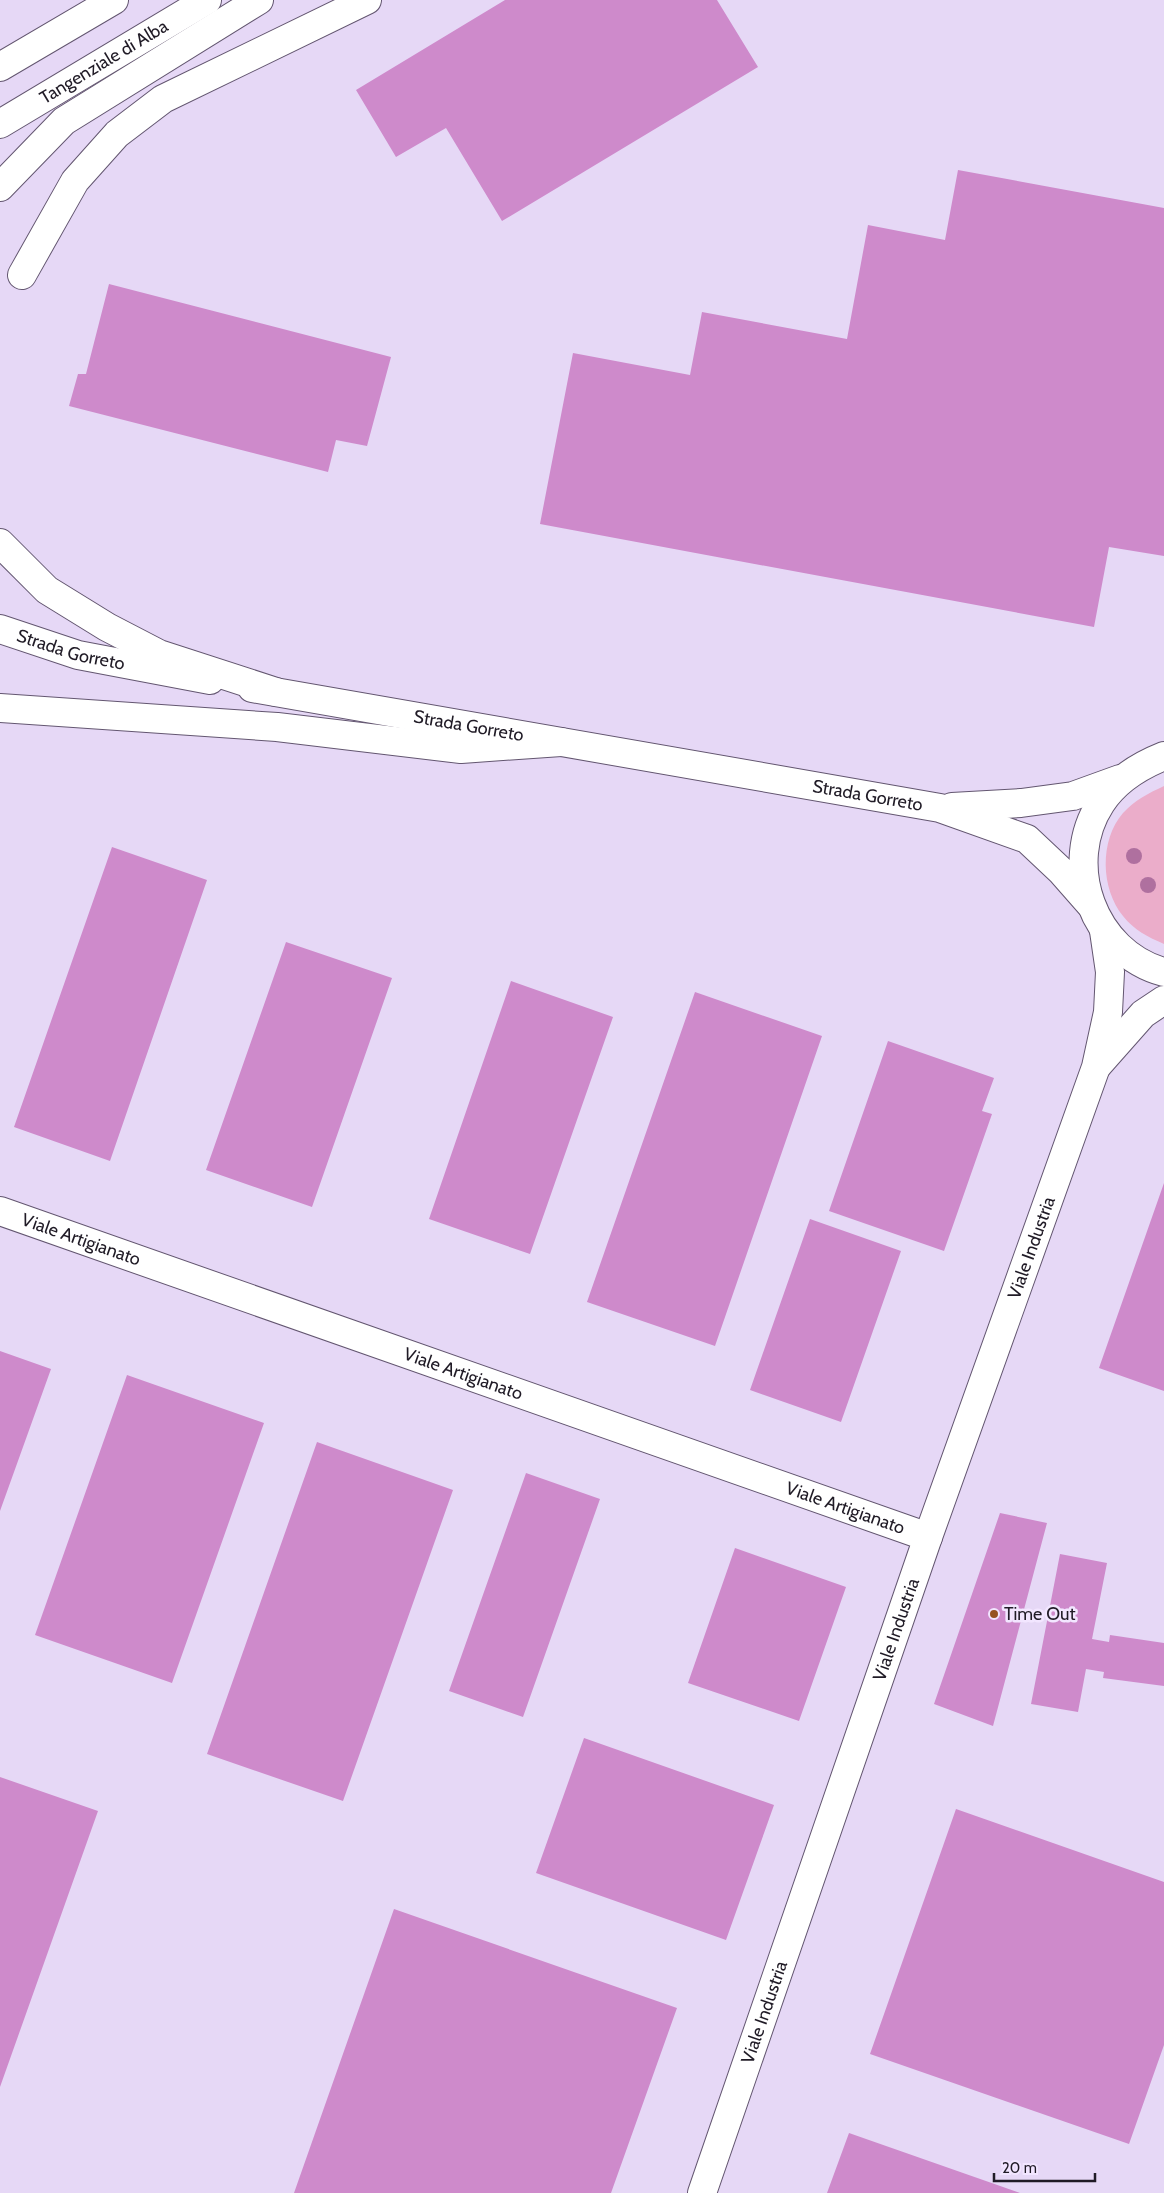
<svg xmlns="http://www.w3.org/2000/svg" width="1164" height="2193" font-family="Cabin,sans-serif">
<style>
.green{fill:#ebadca}
.building{fill:#ce8acb}
.lines{fill:none;stroke-linecap:round;stroke-linejoin:round}
.minor-casing{stroke:#635670;stroke-width:30}
.tertiary-casing{stroke:#635670;stroke-width:30}
.primary-casing{stroke:#635670;stroke-width:30}
.trunk-casing{stroke:#635670;stroke-width:30}
.minor{stroke:#fff;stroke-width:28}
.tertiary{stroke:#fff;stroke-width:28}
.primary{stroke:#fff;stroke-width:28}
.trunk{stroke:#fff;stroke-width:28}
.tree{fill:#af709f}
.poi-dot{fill:#965421;stroke:#f2e6ff;stroke-width:2}
.labels{text-anchor:middle;stroke-width:5;stroke-linejoin:round;paint-order:stroke}
.street-label{font-size:18px;fill:#201b26;stroke:#f2e6ff}
.poi-label{font-size:18px;fill:#201b26;stroke:#f2e6ff;text-anchor:start}
</style>
<rect width="100%" height="100%" fill="#e6d8f6"/>
<path class="green" d="M1164,786V944C1148,937 1134,930 1123,916C1101,889 1099,841 1123,813C1135,800 1149,793 1164,786Z"/>
<path class="building" d="M505,0H717L758,67L502,221L446,128L396,157L356,90Z
M958,170L1164,208V556L1109,547L1094,627L540,524L573,353L690,375L702,312L847,339L868,225L945,240Z
M109,284L391,357L367,446L336,440L328,472L69,406L78,374H86Z
M112,847L207,880L110,1161L14,1127Z
M286,942L392,978L312,1207L206,1170Z
M511,981L613,1017L530,1254L429,1219Z
M695,992L822,1036L715,1346L587,1302Z
M888,1041L994,1078L982,1111L992,1114L944,1251L829,1211Z
M1164,1183V1391L1099,1368Z
M810,1219L901,1251L841,1422L750,1390Z
M0,1351L51,1369L0,1511Z
M127,1375L264,1423L172,1683L35,1635Z
M317,1442L453,1490L343,1801L207,1754Z
M526,1473L600,1499L523,1717L449,1691Z
M1000,1513L1047,1523L993,1726L934,1704Z
M735,1548L846,1587L799,1721L688,1683Z
M1060,1554L1107,1563L1092,1639L1109,1642L1110,1635L1164,1643V1686L1103,1678L1104,1672L1086,1669L1078,1712L1031,1704Z
M584,1738L774,1805L726,1940L536,1873Z
M0,1777L98,1811L0,2087Z
M956,1809L1164,1882V2045L1129,2144L870,2054Z
M394,1909L677,2008L611,2193H294Z
M849,2133L1020,2193H827Z"/>
<g class="lines">
<g class="minor-casing">
<g id="minor">
<path d="M22,275L75,181L117,134L163,99L367,0"/>
<path id="s1" d="M0,1211L928,1537"/>
</g>
</g>
<g class="tertiary-casing">
<g id="tertiary">
<path d="M1097,1066L1143,1014L1164,1000"/>
<path id="s2" d="M702,2193L928,1537L1096,1067L1108,1012L1110,972L1104,931"/>
</g>
</g>
<g class="primary-casing">
<g id="primary">
<path id="s3" d="M0,629L78,655L210,680"/>
<path id="s4" d="M252,688L940,808L1027,839L1061,871L1090,904"/>
<path d="M1164,756C1139,766 1116,780 1101,803C1061,864 1093,953 1164,972"/>
<path d="M952,807L1021,803L1073,796L1120,779"/>
</g>
</g>
<g class="trunk-casing">
<g id="trunk">
<path d="M0,67L114,0"/>
<path id="s5" d="M0,124L207,0"/>
<path d="M0,187L64,121L259,0"/>
<path d="M0,543L47,590L107,627L159,654L276,692"/>
<path d="M0,708L277,727L461,749L561,742"/>
</g>
</g>
<use href="#minor" class="minor"/>
<use href="#tertiary" class="tertiary"/>
<use href="#primary" class="primary"/>
<use href="#trunk" class="trunk"/>
</g>
<g class="tree">
<circle cx="1134" cy="856" r="8"/>
<circle cx="1148" cy="885" r="8"/>
</g>
<circle class="poi-dot" cx="994" cy="1614" r="5"/>
<g class="labels">
<g class="street-label">
<text dy="6" stroke="none"><textPath href="#s5" startOffset="121">Tangenziale di Alba</textPath></text>
<text dy="6" stroke="none"><textPath href="#s3" startOffset="74">Strada Gorreto</textPath></text>
<text dy="6" stroke="none"><textPath href="#s4" startOffset="220">Strada Gorreto</textPath></text>
<text dy="6" stroke="none"><textPath href="#s4" startOffset="625">Strada Gorreto</textPath></text>
<text dy="6" stroke="none"><textPath href="#s1" startOffset="86">Viale Artigianato</textPath></text>
<text dy="6" stroke="none"><textPath href="#s2" startOffset="1001">Viale Industria</textPath></text>
<text dy="6" stroke="none"><textPath href="#s1" startOffset="491">Viale Artigianato</textPath></text>
<text dy="6" stroke="none"><textPath href="#s1" startOffset="896">Viale Artigianato</textPath></text>
<text dy="6" stroke="none"><textPath href="#s2" startOffset="596">Viale Industria</textPath></text>
<text dy="6" stroke="none"><textPath href="#s2" startOffset="191">Viale Industria</textPath></text>
</g>
<g class="poi-label">
<text x="1004" y="1620">Time Out</text>
</g>
</g>
<path d="M994 2173v8h101v-8" fill="none" stroke="#201b26" stroke-width="2.5"/>
<text x="1002" y="2173" font-size="15" fill="#201b26" stroke="#f2e6ff" stroke-width="4" paint-order="stroke">20 m</text>
</svg>
